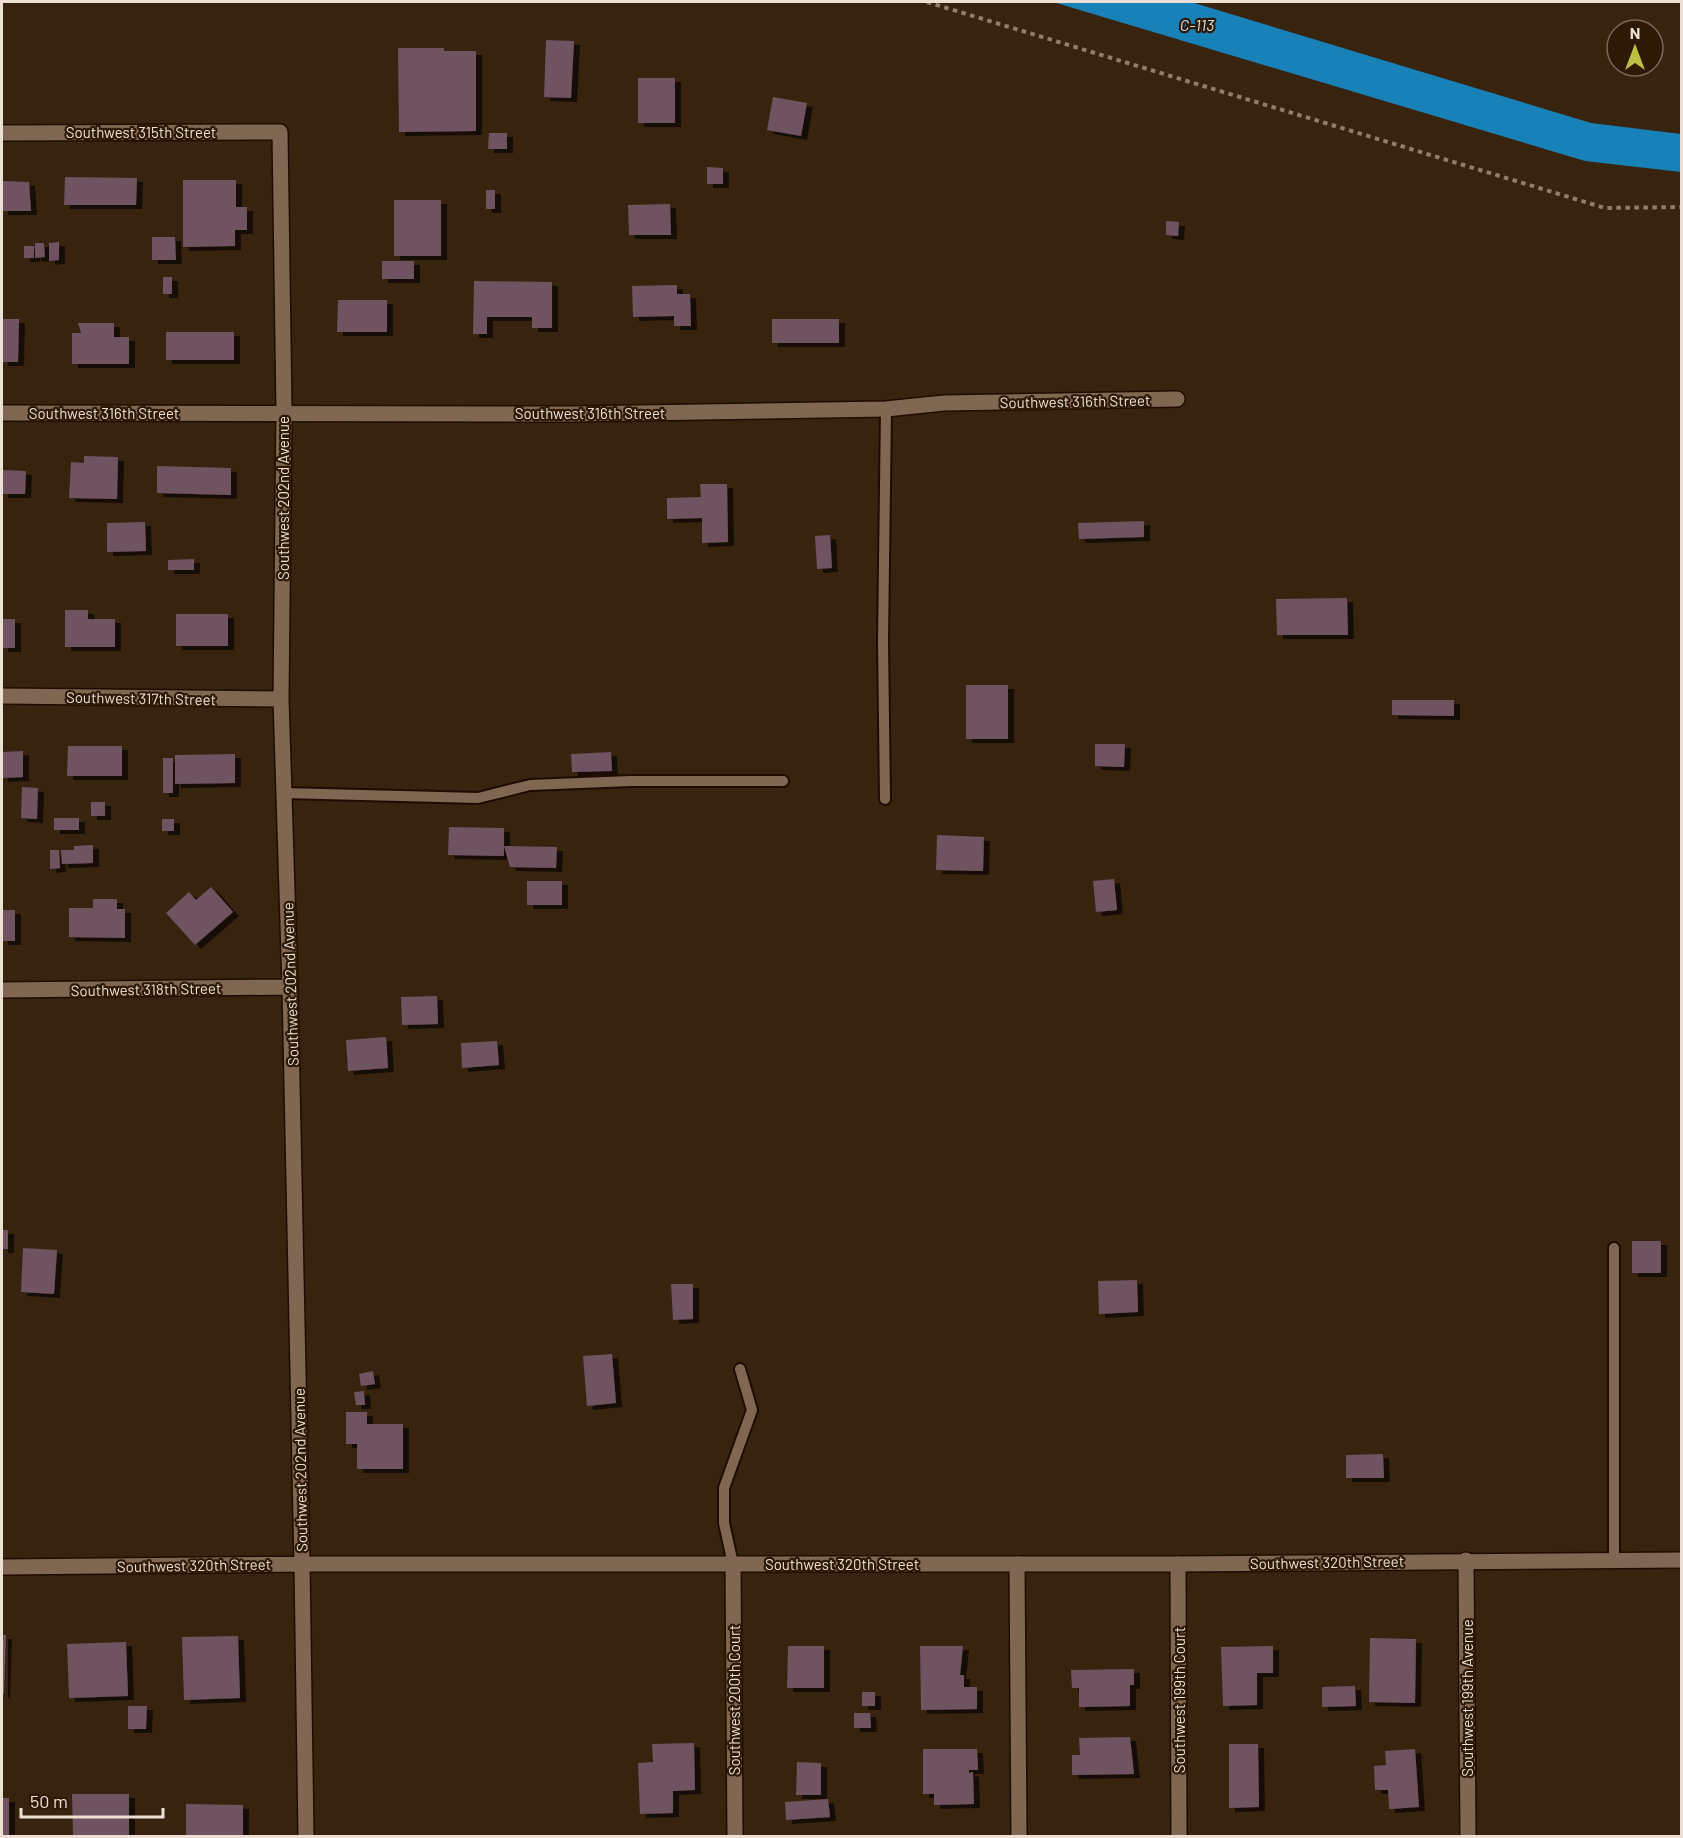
<svg xmlns="http://www.w3.org/2000/svg" width="1683" height="1838" font-family="Barlow,sans-serif">
<defs>
<filter id="shadow"><feDropShadow dx="6" dy="4" stdDeviation="0" flood-color="#0009"/></filter>
</defs>
<rect width="100%" height="100%" fill="#38230f"/>
<path fill="#1882b8" d="M1053,2h138l400,121 90,11v38l-96,-11z"/>
<path fill="#6f5261" filter="url(#shadow)" d="M546,40l28,1 -3,57 -27,-1z
M398,48h46v3h32v80l-77,1z
M638,78h37v45h-37z
M773,97l34,6 -6,33 -34,-6z
M489,133h18v16h-19z
M707,167l16,1v16h-16z
M65,177l72,1 -1,27h-72z
M183,180h53v27h11v23h-12v16l-52,1z
M2,181l27,1 2,29h-29z
M486,190h9v19h-9z
M394,200h47v56h-47z
M670,204l1,31h-42l-1,-30z
M1166,221l13,1 -1,14 -12,-1z
M152,237h23l1,23h-24z
M59,242v18l-10,1v-18z
M35,243h9l1,14 -10,1z
M24,246h10v12h-10z
M382,261h32v18h-32z
M163,277h9v17h-9z
M474,281l78,1v46h-20v-11h-45v17h-14z
M677,285v9h13l1,32h-17v-10l-41,1 -1,-31z
M338,300h49v32h-50z
M2,319h17l-1,43h-16z
M772,319h67v24h-67z
M78,323h36v14h15v27h-57v-31h9z
M166,332h68v28h-68z
M84,456l34,1 -1,42 -48,-1 2,-36 13,1z
M157,466l74,2v27l-74,-2z
M2,470l24,1 -1,23h-23z
M700,484h27l1,58 -26,1v-25l-35,1v-21l34,-1z
M1144,521v16l-65,2 -1,-16z
M145,522l1,29 -39,1v-29z
M830,535l2,33 -15,1 -2,-33z
M194,559v11h-26v-10z
M1347,598l1,37h-71l-1,-36z
M65,610h23v9h27v28h-50z
M176,614h52v32h-52z
M2,619h13v29h-13z
M966,685h42v54h-42z
M1392,700h62v16l-62,-1z
M1095,744h30l-1,23 -29,-1z
M68,746h54v30h-55z
M23,751v26l-21,1v-26z
M611,752l1,19 -40,1 -1,-18z
M235,754v29l-60,1v-29z
M163,758h10v35h-10z
M22,787l16,1 -1,31 -16,-1z
M91,802h14v14h-14z
M54,818h25v12h-25z
M162,819h12v12h-12z
M449,827l55,1v18l53,1 -1,21 -46,-1 -6,-21v10l-56,-1z
M937,835l47,2 -1,34 -47,-1z
M93,845v18l-31,1 -1,-14h13v-4z
M50,850h9l1,18 -10,1z
M1114,879l3,31 -21,2 -3,-31z
M527,881h35v24h-35z
M211,887l22,25 -38,33 -29,-32 23,-21 7,8z
M93,899h24v10h8v29l-56,-1v-29h24z
M2,910h13v31h-13z
M437,996l1,28 -36,1 -1,-28z
M386,1037l2,31 -40,3 -2,-31z
M497,1041l2,24 -37,3 -1,-25z
M2,1230h6v19h-6z
M1632,1241h29v32h-29z
M23,1248l34,2 -3,44 -33,-2z
M1137,1280l1,32 -39,2 -1,-33z
M671,1284h22v35l-20,1z
M612,1354l4,49 -29,3 -4,-50z
M373,1371l2,13 -14,2 -2,-12z
M364,1391l1,14h-9l-2,-13z
M346,1412h21v12h36v45h-46v-25h-11z
M1383,1454l1,24h-38v-23z
M2,1635h4l-2,59h-2z
M238,1636l2,62 -56,2 -2,-63z
M1370,1638l46,1 -1,64 -46,-1z
M126,1642l2,54 -59,2 -2,-54z
M788,1646h36v42h-37z
M920,1646h43l-3,29h4v12h13v22l-56,1z
M1273,1646v27h-16v32l-34,1 -2,-59z
M1134,1669v16h-4v21l-51,1v-19h-7l-1,-18z
M1355,1686l1,20 -34,1v-20z
M862,1692h13v14h-13z
M128,1706h19l-1,23h-18z
M854,1713h16l1,15h-17z
M1130,1737l4,37 -62,1v-20h8l-1,-17z
M694,1743l1,47 -22,1v22l-33,1 -2,-51 15,-1 -1,-18z
M1229,1744h29l1,63 -30,1z
M923,1749h54l1,21h-9v3l4,-1 1,32 -40,1v-11h-11z
M1415,1749l4,58 -30,2 -1,-19h-13l-1,-24 12,-1 -1,-14z
M797,1762l24,1v32h-25z
M72,1794h57v42h-56z
M2,1798h7v38h-7z
M828,1799l2,18 -44,3 -1,-18z
M186,1804l57,1v31h-57z"/>
<g fill="none" stroke-linecap="round" stroke-linejoin="round">
<g stroke="#1e0c00" stroke-width="14">
<path id="lane" d="M284,793l194,5 52,-13 101,-4h152
M885,799l-2,-158 3,-232
M1614,1248v312
M733,1564l-9,-41v-35l28,-78 -12,-41"/>
</g>
<g stroke="#1e0c00" stroke-width="18">
<path id="street" d="M2,133l278,-1 4,280 -3,287 9,288 12,577
M2,413l572,1 312,-5 58,-6 233,-4
M2,696l279,3
M2,990l288,-3
M1466,1560l2,276
M733,1564l2,272
M1017,1564l2,272
M1178,1564l1,272"/>
</g>
<g stroke="#1e0c00" stroke-width="18">
<path id="secondary" d="M302,1564l4,272
M2,1567l300,-3h876l504,-4"/>
</g>
<path stroke="#8f7d6d" stroke-width="4" stroke-dasharray="4.5 4.5" stroke-linecap="butt" d="M927,2l678,206 77,-1"/>
<use href="#lane" stroke="#806752" stroke-width="10"/>
<use href="#street" stroke="#806752" stroke-width="15"/>
<use href="#secondary" stroke="#806752" stroke-width="15"/>
</g>
<g text-anchor="middle" dominant-baseline="central" stroke-width="4.5" stroke-linejoin="round" paint-order="stroke">
<g font-size="15" fill="#eddfd3" stroke="#2d1906">
<text x="141" y="132">Southwest 315th Street</text>
<text transform="translate(1075 401) rotate(-1)">Southwest 316th Street</text>
<text x="104" y="413">Southwest 316th Street</text>
<text x="590" y="413">Southwest 316th Street</text>
<text transform="translate(283 498) rotate(-90)">Southwest 202nd Avenue</text>
<text transform="translate(141 698) rotate(1)">Southwest 317th Street</text>
<text transform="translate(290 984) rotate(-92)">Southwest 202nd Avenue</text>
<text transform="translate(146 989) rotate(-1)">Southwest 318th Street</text>
<text transform="translate(300 1470) rotate(-91)">Southwest 202nd Avenue</text>
<text transform="translate(1327 1562) rotate(-1)">Southwest 320th Street</text>
<text x="842" y="1564">Southwest 320th Street</text>
<text transform="translate(194 1565) rotate(-1)">Southwest 320th Street</text>
<text transform="translate(1467 1698) rotate(-90)">Southwest 199th Avenue</text>
<text transform="translate(734 1700) rotate(-90)">Southwest 200th Court</text>
<text transform="translate(1179 1700) rotate(-90)">Southwest 199th Court</text>
</g>
<g font-size="16" font-style="italic" fill="#cfe4f2" stroke="#2d1906">
<text x="1197" y="24">C-113</text>
</g>
</g>
<rect width="1683" height="1838" fill="none" stroke="#eddfd3" stroke-width="6"/>
<g transform="translate(1635 48)"><circle r="28" fill="#2d1906" stroke="#7a6858" stroke-width="1.5"/>
<path d="M0-4.5L10 22L0 15L-10 22Z" fill="#bdbf43"/>
<text y="-9" font-size="16" font-weight="bold" text-anchor="middle" fill="#eddfd3">N</text>
</g>
<path d="M21 1808v9h142v-9" fill="none" stroke="#eddfd3" stroke-width="3"/>
<text x="30" y="1808" font-size="18" fill="#eddfd3" stroke="#2d1906" stroke-width="4.5" paint-order="stroke">50 m</text>
</svg>
